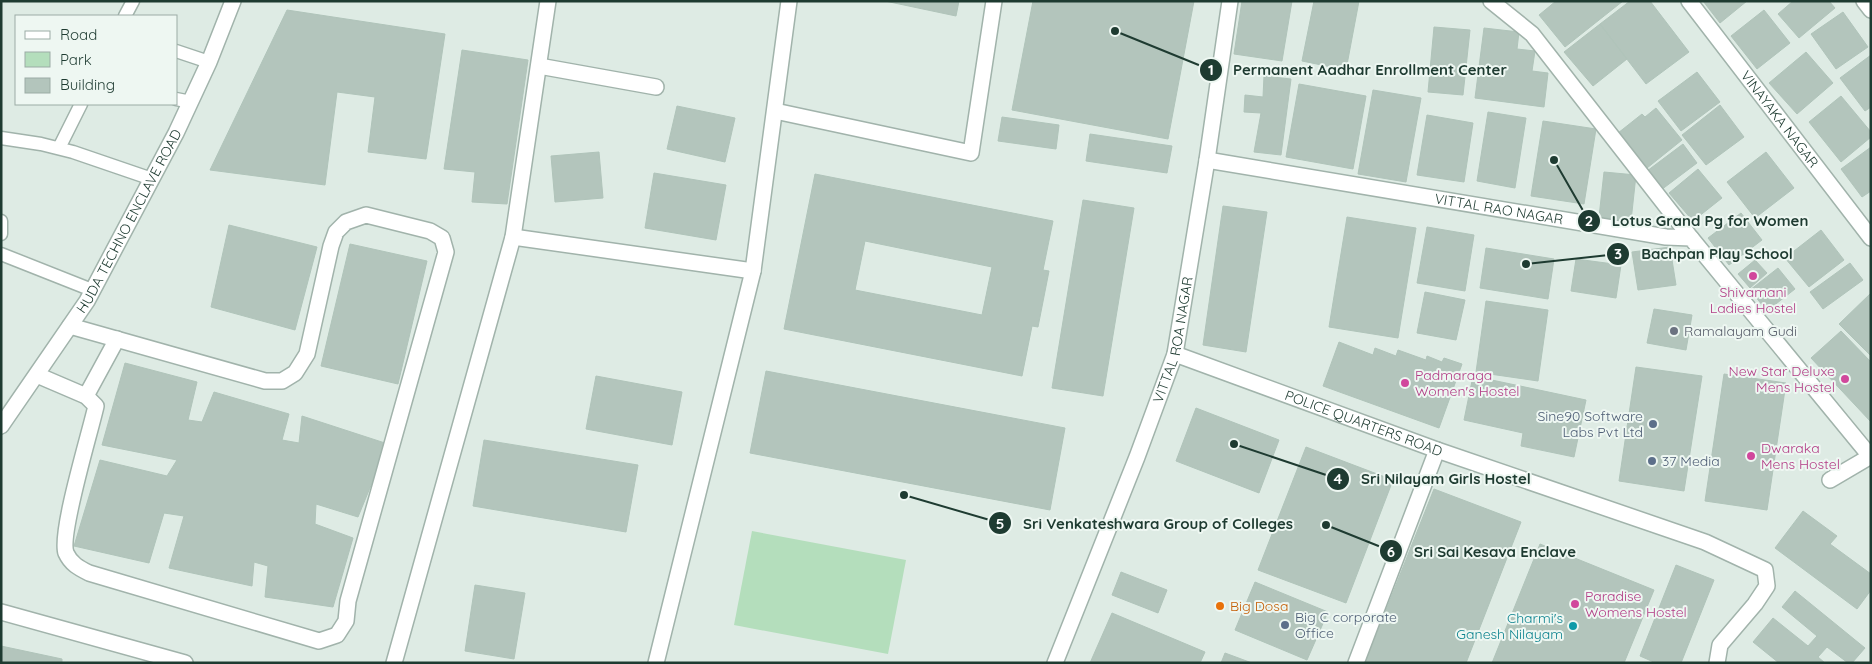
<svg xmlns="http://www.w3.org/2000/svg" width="1872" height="664" font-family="Quicksand,sans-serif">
<rect width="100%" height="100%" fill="#deebe4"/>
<path fill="#b4debc" d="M752,531l154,29 -18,94 -154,-29z"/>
<path fill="#b3c5bc" stroke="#b0c4ba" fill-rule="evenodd" d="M885,1h74l-3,15z
M1033,1h161l-26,138 -156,-29z
M1242,1h50l-10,60 -48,-7z
M1314,1h45l-13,69 -44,-9z
M1556,1h67l-58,46 -26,-32z
M1630,1h20l39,51 -43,32 -46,-60z
M1703,1h44l-27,22z
M1793,1h36l6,7 -36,30 -21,-24z
M287,10l158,24 -19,125 -58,-7 7,-55 -38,-5 -12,93 -115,-15z
M1764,10l26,33 -33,26 -26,-33z
M1843,12l25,35 -32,22 -25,-35z
M1600,24l27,35 -34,27 -29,-34z
M1434,27l36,3 -7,65 -35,-3z
M1484,28l35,4 -2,17 18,2 -3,20 16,2 -4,34 -69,-9z
M462,50l66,10 -21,144 -35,-2 3,-30 -31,-3z
M1806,52l27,31 -36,31 -28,-31z
M1871,55v52l-6,4 -25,-33z
M1697,72l23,30 -39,29 -23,-30z
M1264,76l27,3 -10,76 -27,-3 7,-39 -17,-1 1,-17 18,2z
M1299,84l67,12 -13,73 -67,-12z
M1373,90l48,8 -15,84 -48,-8z
M1841,96l30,36v5l-30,25 -32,-40z
M1720,105l24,32 -38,28 -24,-30z
M677,106l58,12 -10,44 -58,-13z
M1656,108l26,32 -35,28 -29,-35 24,-19 3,3z
M1488,112l38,6 -11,70 -38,-7z
M1427,115l46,8 -9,59 -47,-7z
M1002,117l57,8 -3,24 -58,-8z
M1543,121l53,8 -12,75 -53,-8z
M1090,134l82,12 -5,27 -81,-12z
M1683,144l14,19 -36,27 -14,-19z
M1871,147v44l-9,6 -21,-28z
M599,152l4,46 -48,4 -4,-46z
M1766,152l28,36 -39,30 -28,-36z
M1698,169l24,29 -29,23 -24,-28z
M1604,172l32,3 -5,46 -32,-4z
M654,173l72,12 -10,55 -71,-12z
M815,174l238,47 -10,49 6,1 -11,56 -6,-1 -10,50 -238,-47zM865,241l127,26 -10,48 -127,-25z
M1083,200l51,8 -31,188 -51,-8z
M1223,206l44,6 -21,140 -43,-7z
M1741,213l21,27 -33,25 -21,-27z
M1347,217l69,11 -18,110 -69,-11z
M229,225l88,22 -22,83 -84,-23z
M1427,227l47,8 -9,56 -48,-8z
M1821,230l23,30 -35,27 -24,-29z
M350,244l77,17 -29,123 -77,-18z
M1670,247l6,38 -38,5 -6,-38z
M1486,248l68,11 -6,40 -68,-11z
M1576,259l45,6 -5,33 -45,-7z
M1755,260l12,13 -17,15 -12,-14z
M1850,263l13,17 -40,29 -13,-17z
M1778,268l17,21 -28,22 -17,-21z
M1425,292l40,8 -9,40 -39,-7z
M1871,293v63l-32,-32z
M1486,301l62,9 -10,71 -62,-9z
M1654,309l38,6 -6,35 -39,-7z
M1841,331l30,31v60l-60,-64z
M1339,342l34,13 2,-7 21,8 2,-6 28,10 1,-4 15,6 2,-4 18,6 -23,64 -116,-42z
M125,363l72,19 -9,38 14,2 12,-30 75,22 -7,26 17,3 3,-27 86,28 -30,73 -42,-13 -1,20 38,14 -20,69 -68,-10 3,-31 -14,-4 -2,24 -83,-18 15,-52 -20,-3 -15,50 -75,-17 26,-86 67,16 10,-16 -75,-15z
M1636,367l66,9 -18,115 -65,-10z
M766,371l299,57 -15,82 -300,-57z
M1724,374l62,9 -19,127 -62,-9z
M596,376l86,16 -10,53 -86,-16z
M1473,376l113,24 -12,57 -53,-11 2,-13 -59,-13z
M1196,408l83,32 -20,53 -83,-32z
M484,440l154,25 -12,67 -153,-26z
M1306,447l87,33 -47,123 -88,-33z
M1434,489l87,33 -55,141h-101z
M1803,511l34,25 -7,8 41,30v16l-14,19 -82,-61z
M1540,544l114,46 -30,73h-132z
M1676,565l38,15 -33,83h-25l-16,-7z
M1121,572l46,18 -9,23 -46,-18z
M1255,582l73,30 -21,48 -72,-30z
M475,585l50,8 -11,66 -49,-8z
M1795,591l70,57 -13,15h-4l-21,-16 -9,10 7,6h-46l-26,-21 20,-24 35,28 9,-10 -35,-29z
M1112,613l93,39 -5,11h-110z
M1,646l61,13v4h-61z
M1225,653l27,10h-31z"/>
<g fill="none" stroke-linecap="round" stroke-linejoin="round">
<g stroke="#a1b3ab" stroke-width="15">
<path id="service" d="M125,16l8,-15
M176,51l33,11
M176,99l15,3
M1,138l40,6 32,8 79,27
M59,148l22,-44
M1,221v13
M1,254l91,36"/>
</g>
<g stroke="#a1b3ab" stroke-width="18">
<g id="minor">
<path d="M1491,1l41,33 159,204"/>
<path id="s1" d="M1689,1l182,237"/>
<path d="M1864,1l7,9"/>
<path d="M539,66l117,21"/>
<path d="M775,111l196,42 23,-152"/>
<path id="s2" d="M1207,160l459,77 25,1 179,218"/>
<path d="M513,237l240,34"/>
<path id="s3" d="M1175,354l262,96 268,92 60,28 2,16 -12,18 -35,41 -3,18"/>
<path d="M37,375l49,21 10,10c-6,27 -37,128 -30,147 5,11 13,15 23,20l230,68 18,-6 9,-14 2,-20 98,-349 -4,-14 -12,-7 -64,-16 -20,7 -10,10 -5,14 -24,108 -12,19 -13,8h-17l-195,-55"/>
<path d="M86,396l31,-57"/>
<path d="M1830,480l41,-24"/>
<path d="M1,612l184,51"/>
<path d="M394,663l119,-426 35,-236"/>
<path d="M656,663l97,-392 36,-270"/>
<path d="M1356,663l81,-213"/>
</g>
</g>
<g stroke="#a1b3ab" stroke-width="18">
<g id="tertiary">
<path id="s4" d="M1,426l86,-125 89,-168 33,-71 24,-61"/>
<path id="s5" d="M1055,663l82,-206 38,-103 32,-194 23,-159"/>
</g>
</g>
<use href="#service" stroke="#fff" stroke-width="12"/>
<use href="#minor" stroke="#fff" stroke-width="15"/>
<use href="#tertiary" stroke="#fff" stroke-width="15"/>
</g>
<g fill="#d1479c" stroke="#eef7f2" stroke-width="2">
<circle cx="1753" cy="276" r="5"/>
<circle cx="1845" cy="379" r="5"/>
<circle cx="1405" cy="383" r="5"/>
<circle cx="1751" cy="456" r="5"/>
<circle cx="1575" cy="604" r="5"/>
</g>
<circle fill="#6b7280" stroke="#eef7f2" stroke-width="2" cx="1674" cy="331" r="5"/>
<g fill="#5c6f8a" stroke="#eef7f2" stroke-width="2">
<circle cx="1653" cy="424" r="5"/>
<circle cx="1652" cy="461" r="5"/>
<circle cx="1285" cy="625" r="5"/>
</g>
<circle fill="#e8710a" stroke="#eef7f2" stroke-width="2" cx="1220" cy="606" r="5"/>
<circle fill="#0f9aa8" stroke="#eef7f2" stroke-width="2" cx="1573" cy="626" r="5"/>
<g text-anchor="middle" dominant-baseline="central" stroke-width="4" stroke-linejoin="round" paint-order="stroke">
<g font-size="14" fill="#1e3b31" stroke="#eef7f2">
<text stroke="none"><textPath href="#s1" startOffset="149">VINAYAKA NAGAR</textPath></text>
<text stroke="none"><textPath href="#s2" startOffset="296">VITTAL RAO NAGAR</textPath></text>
<text stroke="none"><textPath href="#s4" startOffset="242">HUDA TECHNO ENCLAVE ROAD</textPath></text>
<text stroke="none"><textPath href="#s5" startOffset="345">VITTAL ROA NAGAR</textPath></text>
<text stroke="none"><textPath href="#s3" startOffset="201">POLICE QUARTERS ROAD</textPath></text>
</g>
<g font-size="14" fill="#b23c85" stroke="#eef7f2" text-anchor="start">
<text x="1753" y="292" text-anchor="middle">Shivamani<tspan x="1753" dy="16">Ladies Hostel</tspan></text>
<text x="1835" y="371" text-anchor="end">New Star Deluxe<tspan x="1835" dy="16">Mens Hostel</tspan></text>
<text x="1415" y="375">Padmaraga<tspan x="1415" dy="16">Women's Hostel</tspan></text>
<text x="1761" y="448">Dwaraka<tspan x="1761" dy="16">Mens Hostel</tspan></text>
<text x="1585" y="596">Paradise<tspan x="1585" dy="16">Womens Hostel</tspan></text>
</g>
<g font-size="14" fill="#5b616d" stroke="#eef7f2" text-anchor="start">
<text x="1684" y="331">Ramalayam Gudi</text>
</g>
<g font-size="14" fill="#4e5e75" stroke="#eef7f2" text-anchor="start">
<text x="1643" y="416" text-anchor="end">Sine90 Software<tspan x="1643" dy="16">Labs Pvt Ltd</tspan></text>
<text x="1662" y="461">37 Media</text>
<text x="1295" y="617">Big C corporate<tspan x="1295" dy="16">Office</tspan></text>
</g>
<g font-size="14" fill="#c56008" stroke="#eef7f2" text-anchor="start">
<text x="1230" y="606">Big Dosa</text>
</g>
<g font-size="14" fill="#0d838f" stroke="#eef7f2" text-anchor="end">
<text x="1563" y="618">Charmi's<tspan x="1563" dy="16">Ganesh Nilayam</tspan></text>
</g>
</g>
<path fill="none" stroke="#1e3b31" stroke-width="2" d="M1115 31L1211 70M1554 160L1589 221M1526 264L1618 254M1234 444L1338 479M904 495L1000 523M1326 525L1391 551"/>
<g fill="#1e3b31" stroke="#eef7f2" stroke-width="2">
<circle cx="1115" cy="31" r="5"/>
<circle cx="1554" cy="160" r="5"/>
<circle cx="1526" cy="264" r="5"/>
<circle cx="1234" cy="444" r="5"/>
<circle cx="904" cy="495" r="5"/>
<circle cx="1326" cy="525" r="5"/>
<circle cx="1211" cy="70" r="12"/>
<circle cx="1589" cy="221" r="12"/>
<circle cx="1618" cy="254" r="12"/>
<circle cx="1338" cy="479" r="12"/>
<circle cx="1000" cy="523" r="12"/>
<circle cx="1391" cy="551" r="12"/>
</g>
<g font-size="15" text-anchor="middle" font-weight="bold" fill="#fff">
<text x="1211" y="75">1</text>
<text x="1589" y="226">2</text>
<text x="1618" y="259">3</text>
<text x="1338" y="484">4</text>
<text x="1000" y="529">5</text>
<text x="1391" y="557">6</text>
</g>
<g font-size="15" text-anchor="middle" font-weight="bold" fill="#1e3b31" stroke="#eef7f2" stroke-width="4" stroke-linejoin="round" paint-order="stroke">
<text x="1370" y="75">Permanent Aadhar Enrollment Center</text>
<text x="1710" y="226">Lotus Grand Pg for Women</text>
<text x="1717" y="259">Bachpan Play School</text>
<text x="1446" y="484">Sri Nilayam Girls Hostel</text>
<text x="1158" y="529">Sri Venkateshwara Group of Colleges</text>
<text x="1495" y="557">Sri Sai Kesava Enclave</text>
</g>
<rect width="1872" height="664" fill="none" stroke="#1e3b31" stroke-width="5"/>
<rect x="15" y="15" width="162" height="90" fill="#eef7f2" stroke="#9baca5"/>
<rect x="25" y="31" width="25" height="8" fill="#ffffff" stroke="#9baca5"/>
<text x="60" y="40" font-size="15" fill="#1e3b31">Road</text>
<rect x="25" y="52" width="25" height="15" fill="#b4debc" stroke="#9baca5"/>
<text x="60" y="65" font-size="15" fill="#1e3b31">Park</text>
<rect x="25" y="78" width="25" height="15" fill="#b3c5bc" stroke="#9baca5"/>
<text x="60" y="90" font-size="15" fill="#1e3b31">Building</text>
</svg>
